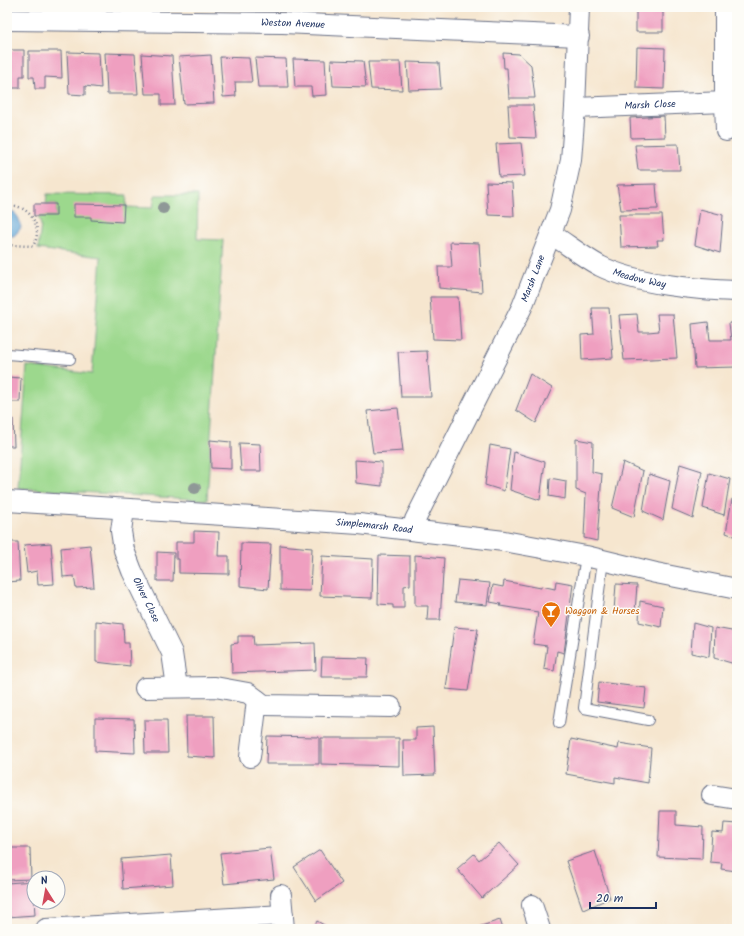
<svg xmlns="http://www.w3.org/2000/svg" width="744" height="936" font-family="Kalam,sans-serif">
<rect width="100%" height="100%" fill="#fdfcf7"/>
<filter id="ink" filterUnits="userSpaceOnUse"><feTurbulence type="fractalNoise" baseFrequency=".025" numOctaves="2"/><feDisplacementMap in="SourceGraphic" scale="8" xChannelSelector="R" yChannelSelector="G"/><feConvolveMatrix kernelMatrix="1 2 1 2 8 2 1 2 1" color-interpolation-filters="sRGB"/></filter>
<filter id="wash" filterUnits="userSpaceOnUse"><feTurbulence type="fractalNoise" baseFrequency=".012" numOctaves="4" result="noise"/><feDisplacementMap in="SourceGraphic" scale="16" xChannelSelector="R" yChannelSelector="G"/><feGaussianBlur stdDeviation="0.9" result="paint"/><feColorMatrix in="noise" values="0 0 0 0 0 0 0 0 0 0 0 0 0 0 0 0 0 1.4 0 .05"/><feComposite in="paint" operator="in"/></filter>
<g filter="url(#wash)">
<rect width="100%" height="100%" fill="#f6e6cf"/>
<path fill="#9cd88d" stroke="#5c8476" d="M47,194l80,1 -1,12 27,1 2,-13h43l-1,44 26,1 -16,260 -189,-12 9,-122 65,8 9,-117 -63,-8 3,-24 -3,-9h18v-12h-10z"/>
<path fill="#61a5d6" stroke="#3e6a9a" d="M7,211c10,0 13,8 14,17l-7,8h-7z"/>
<g id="blocks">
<path fill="#ef9fc0" d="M509,7h28l1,3h-29z
M636,7l27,2v23h-27z
M637,47l28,1 -1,41 -28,-1z
M7,50h17v26h-4v12h-13z
M29,51h32l1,27 -17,-1v12h-10l-1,-12h-5z
M67,52l32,1 2,35 -16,-2v9l-16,-1z
M105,53l30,1 3,40h-31z
M503,53l16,1 12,11 4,33h-26l-2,-30h-3z
M142,54l30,2 3,49h-14v-11h-16z
M211,55l3,48 -30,1 -5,-47z
M220,57l29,1 3,24h-17l1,14 -13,1z
M255,58l31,1 2,28h-30z
M293,59l32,1 2,35 -15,1 -1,-9h-16z
M331,60l32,1 3,26 -33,-1z
M368,62h32l2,28 -31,-1z
M407,62l32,1 2,26 -32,1z
M508,105h25l3,33 -26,-1z
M664,116l1,21 -34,1 -1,-20z
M521,143l4,33 -26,1 -3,-33z
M678,144l2,26h-42l-3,-25z
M486,182l26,1 2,33 -26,-1z
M656,184l2,25 -37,1 -4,-25z
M34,204h22v12h-22z
M74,204l50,1 -1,17 -32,-2v-3h-17z
M700,209l23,6 -3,38 -25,-8z
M619,215h43l2,25h-7l1,6 -37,1z
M450,242l29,1 3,49 -43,-4 -1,-21h14z
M430,297h28l3,43 -28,-1z
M592,308h17l4,50 -31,2 -1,-25 13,-1z
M637,314l2,18h9l11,-1 -2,-17h16l4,44 -53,2 -5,-45z
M708,322l2,18h21l-2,-17 8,-1v45l-42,1 -3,-44z
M427,351l4,46h-30l-3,-45z
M530,374l22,14 -16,35 -20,-13z
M7,377l14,1 -1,24h-13z
M398,408l5,43 -30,2 -6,-42z
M7,419h6l1,27h-7z
M576,439l17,3 -1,30 10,2 -5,67 -13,-3 2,-44 -10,-4z
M210,440l21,2v27l-20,-1z
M239,443l21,1 1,27h-20z
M490,445l20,4 -6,42 -19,-6z
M514,452l31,10 -5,38 -30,-10z
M355,460l27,2v24l-26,-3z
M623,462l20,9 -9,46 -22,-9z
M680,464l22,7 -9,47 -21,-9z
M709,473l21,6 -6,36 -21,-7z
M649,474l21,7 -7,39 -20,-9z
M550,478l16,3 -1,18 -16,-3z
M732,499l5,1v37l-11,-4z
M194,531l25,1 -1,24h11v18l-50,-1v-14h-3v-17h18z
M7,542h11l2,39 -13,1z
M51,543l3,41 -16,1 -1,-14 -10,2 -3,-28z
M241,543l30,1 -3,45 -28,-3z
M90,545l4,42 -18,1 -2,-12 -11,1 -2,-29z
M280,545l32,3 -2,43 -30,-1z
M157,552l17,1 -1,28h-16z
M379,555l31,1v29l-6,1v22h-11v-3l-15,-1z
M415,555l29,3 -4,62h-13l1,-14h-13z
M322,556l51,3 -1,39 -52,-2z
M458,580l32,3 -3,22 -32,-3z
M504,581l37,7v-2l14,3 1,-8 17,3 -9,69 -7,-2 -3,20 -10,-2 3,-23 -14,-2 5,-32 -38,-6 1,-2 -11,-2 3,-17 10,2z
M616,584l21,1 -2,27 -21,-1z
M640,601l23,5 -2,21 -22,-5z
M96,621l27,3 1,19h5l1,23 -34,-4z
M693,623l18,5 -2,29 -18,-4z
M454,627l24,2 -10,62 -22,-2z
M715,628l22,4 -2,32 -21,-6z
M238,636h15l1,9 61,-2 1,27 -84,3 -1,-29 7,-1z
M322,657l46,1 -1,19h-46z
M599,682l47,6 -2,20 -47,-6z
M186,716h28l1,42 -28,-2z
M95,718l39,1 1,34 -40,-2z
M144,720h23l1,33h-23z
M433,727l2,48 -31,1 -1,-36h13v-12z
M267,736l52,1v27h-53z
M321,738h78v28l-78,-2z
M571,739l47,10 1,-6 32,5 -3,35 -33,-6v6l-49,-9z
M660,811h16v14l27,2 -1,32 -44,-2z
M724,823l13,1v47l-16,-2 1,-6 -12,-1 2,-30 11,1z
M499,843l20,22 -37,33 -25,-29 17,-15 5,6z
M7,848h23l1,31 -24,1z
M270,848l4,31 -50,5 -4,-31z
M320,850l22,33 -26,18 -22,-34z
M595,851l15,47 -27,12 -17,-49z
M171,855l2,30 -50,4 -2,-30z
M33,881l2,34 -28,2v-34z
M500,920l3,9h-31z
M317,921l14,8h-18z"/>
</g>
</g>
<g filter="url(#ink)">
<use href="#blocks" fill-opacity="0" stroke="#686f86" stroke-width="1"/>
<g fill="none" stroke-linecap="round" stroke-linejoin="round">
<g stroke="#686f86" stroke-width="12">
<path id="service" d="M7,354l63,5
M603,560l-19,148 64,12
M559,723l27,-167"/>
</g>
<g stroke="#686f86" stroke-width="22">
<g id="minor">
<path id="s1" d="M7,20l276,3 296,13"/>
<path d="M725,102l1,29"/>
<path id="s2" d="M575,108l150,-6v-95"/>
<path id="s3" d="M551,234c16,10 32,23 49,32 36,18 97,24 137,25"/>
<path id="s4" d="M7,501l352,23 145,17 82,15 70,17 81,16"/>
<path id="s5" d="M124,510l-3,21 3,19 8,21 40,82 5,34"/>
<path id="s6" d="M414,530l1,-10 107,-213 38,-97 11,-50 4,-52 4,-101"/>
<path d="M145,688l70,-1 33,6 16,12 127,2"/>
<path d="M250,757l7,-57"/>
<path d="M712,795l25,4"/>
<path d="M281,895l3,34"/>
<path d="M532,905l8,24"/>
<path d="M46,929l237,-14"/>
</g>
</g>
<path stroke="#686f86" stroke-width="2.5" stroke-dasharray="1 3" stroke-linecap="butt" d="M7,205c21,-1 38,21 26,41l-26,-1"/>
<use href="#service" stroke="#fff" stroke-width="10"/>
<use href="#minor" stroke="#fff" stroke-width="20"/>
</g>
<g fill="#8f9897">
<circle cx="163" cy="208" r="6"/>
<circle cx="195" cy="488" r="6"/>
</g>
</g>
<defs>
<g id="bar-pin" transform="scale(1)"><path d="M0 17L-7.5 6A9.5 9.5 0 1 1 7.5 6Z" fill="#e8710a" stroke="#fdfcf7"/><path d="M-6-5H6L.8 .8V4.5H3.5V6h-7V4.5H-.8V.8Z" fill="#fff"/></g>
</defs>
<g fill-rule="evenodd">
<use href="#bar-pin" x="551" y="611"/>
</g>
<g text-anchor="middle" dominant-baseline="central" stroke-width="3" stroke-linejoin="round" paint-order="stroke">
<g font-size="10" fill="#1b2f5e" stroke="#fdfcf7">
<text stroke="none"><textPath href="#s1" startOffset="286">Weston Avenue</textPath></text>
<text stroke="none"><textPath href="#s2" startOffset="75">Marsh Close</textPath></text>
<text stroke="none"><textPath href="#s3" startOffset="100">Meadow Way</textPath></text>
<text stroke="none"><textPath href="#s6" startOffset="279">Marsh Lane</textPath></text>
<text stroke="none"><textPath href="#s4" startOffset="368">Simplemarsh Road</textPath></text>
<text stroke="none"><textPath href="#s5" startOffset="95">Oliver Close</textPath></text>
</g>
<g font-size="10" fill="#c56008" stroke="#fdfcf7" text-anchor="start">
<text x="565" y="611">Waggon &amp; Horses</text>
</g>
</g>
<rect width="744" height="936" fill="none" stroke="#fdfcf7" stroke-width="24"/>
<g transform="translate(46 890) rotate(349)"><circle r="19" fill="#fdfcf7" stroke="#a3aaba"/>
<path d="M0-3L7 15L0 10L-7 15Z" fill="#d1495b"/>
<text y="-6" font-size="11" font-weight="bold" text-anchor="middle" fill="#1b2f5e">N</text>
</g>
<path d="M590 902v6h66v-6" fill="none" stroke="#1b2f5e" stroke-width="2"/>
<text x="596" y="902" font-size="12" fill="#1b2f5e" stroke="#fdfcf7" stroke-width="3" paint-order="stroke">20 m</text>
</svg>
